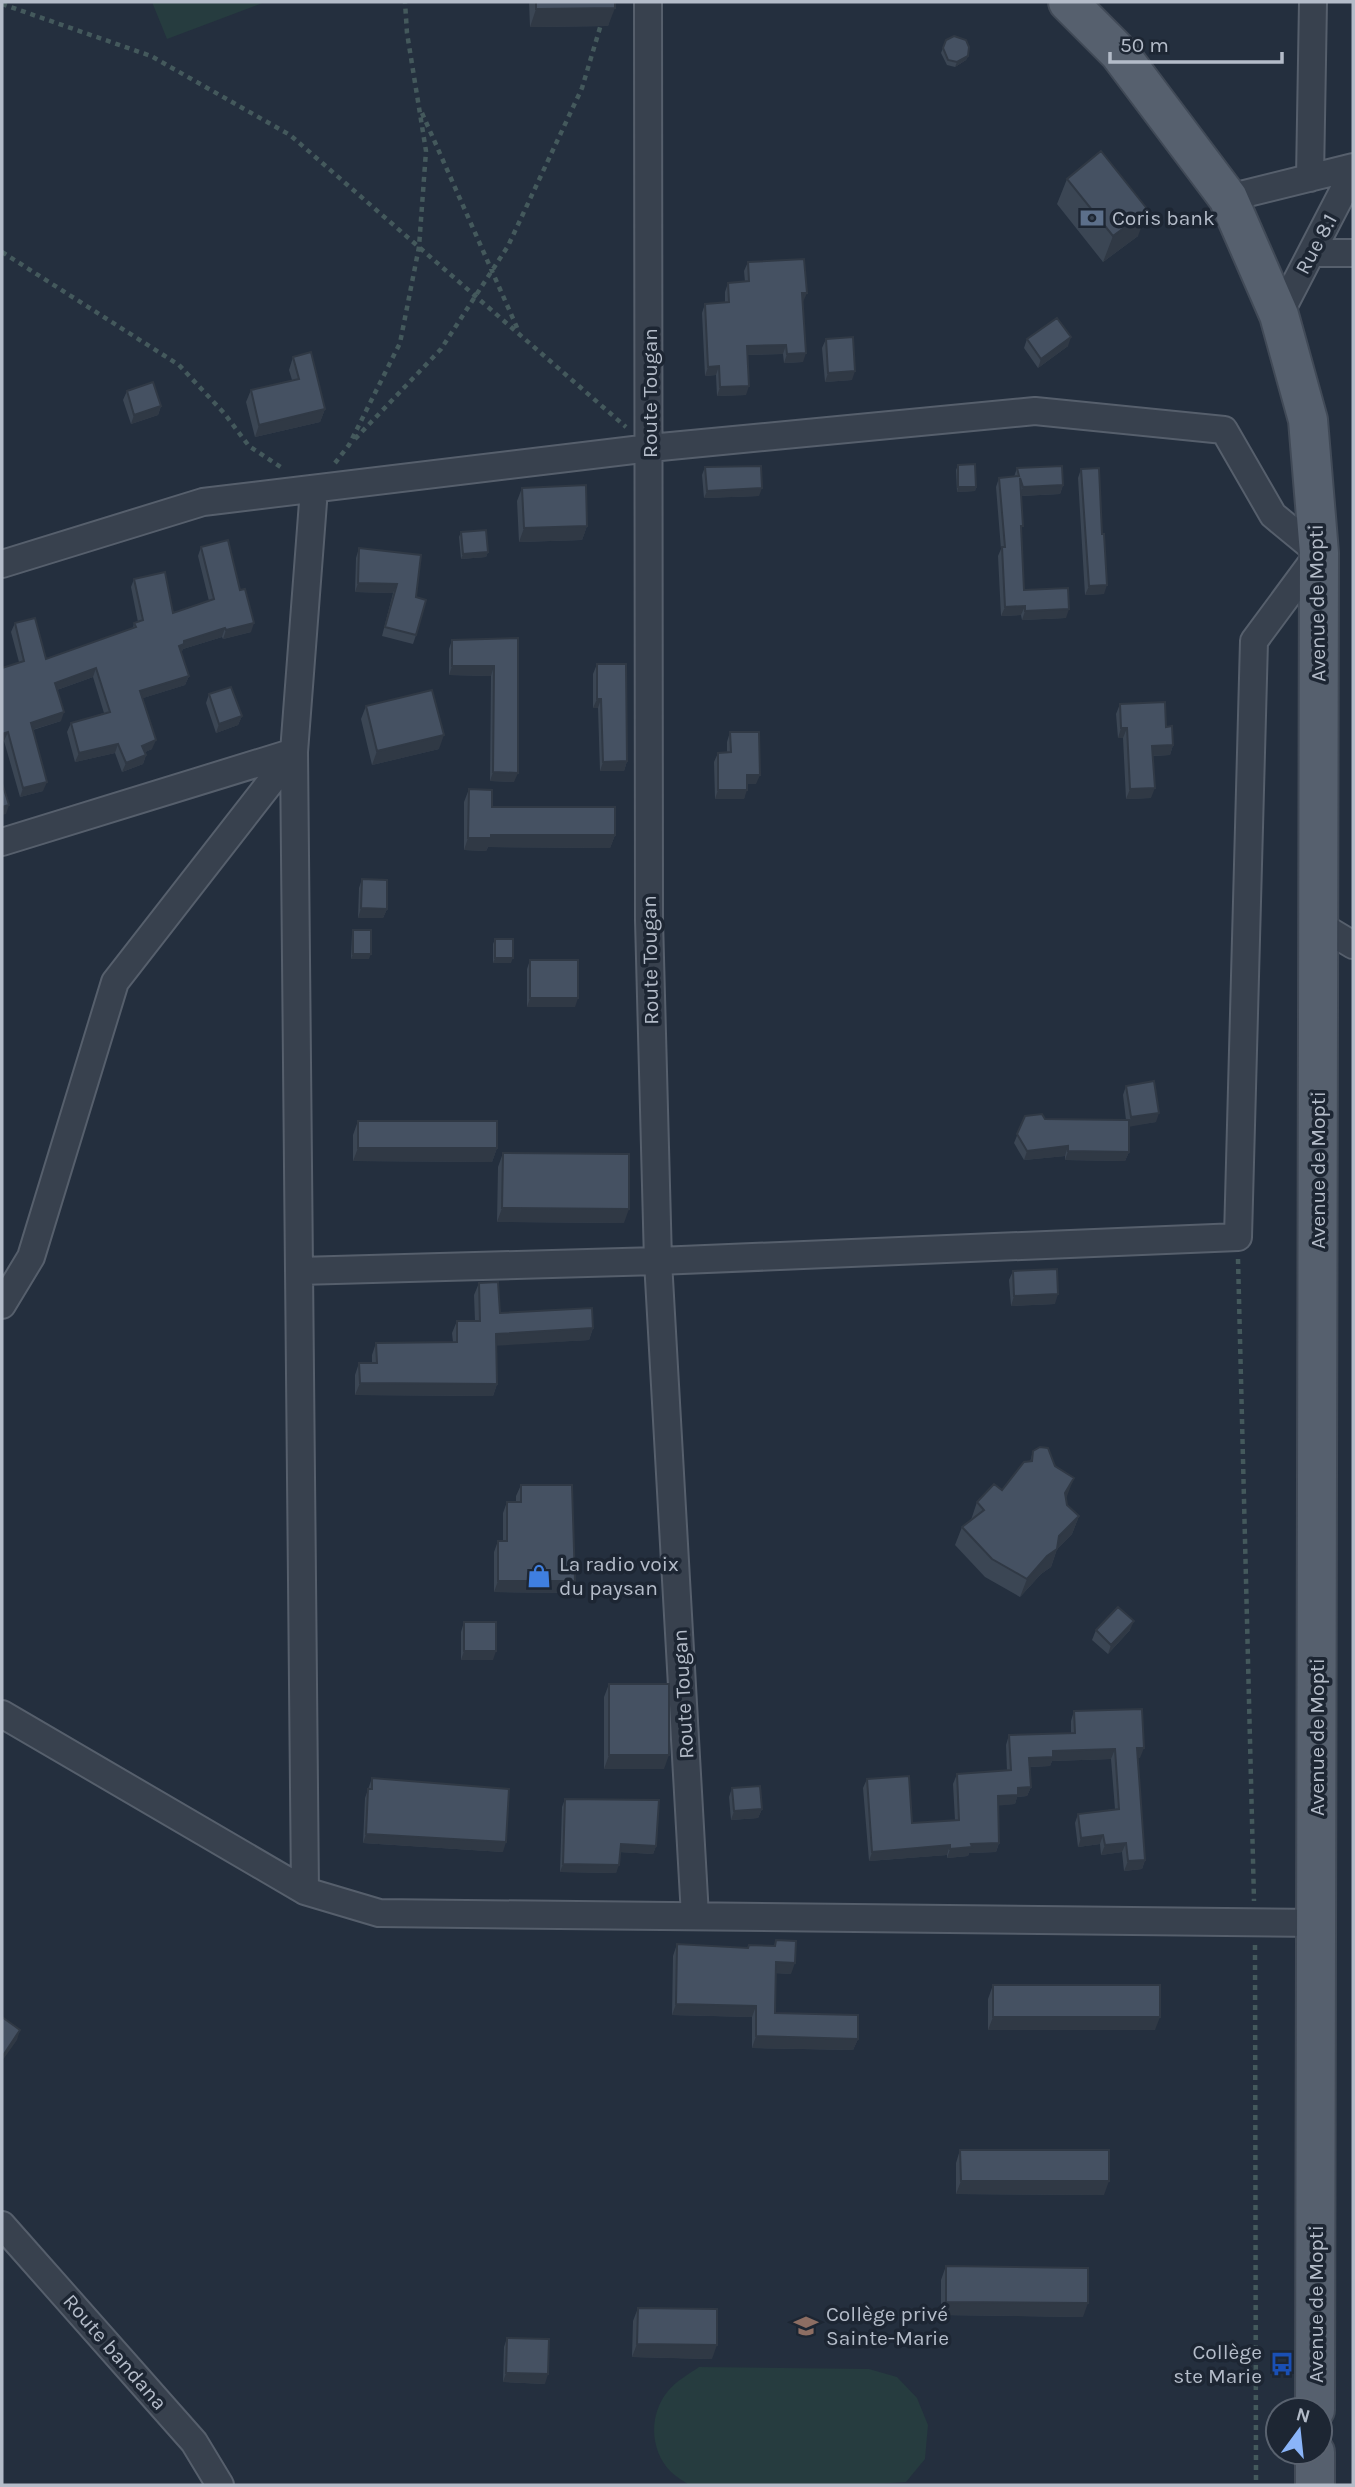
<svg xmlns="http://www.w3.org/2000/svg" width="1355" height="2487" font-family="Karla,sans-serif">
<rect width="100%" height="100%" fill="#242f3e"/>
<path fill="#263c3f" d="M152,2h113l-98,37z
M699,2367l170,2 28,8 20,21 11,27 -3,34 -19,23 -44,3h-173c-5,-4 -13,-8 -18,-13 -22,-22 -22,-58 -3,-81 8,-10 21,-17 31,-24z"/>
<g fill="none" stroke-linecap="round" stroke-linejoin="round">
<g stroke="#565f6c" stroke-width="30">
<path id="minor" d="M648,2l1,918 9,341 37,655
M1310,178l3,-176
M1228,198l125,-31
M1312,253h41
M1279,315l74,-143
M2,564l201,-62 447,-54 385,-37 189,19 49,85 46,38 -65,88 -16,596 -580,24 -359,10
M2,842l292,-90 -179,230 -84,275 -29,48
M1318,924l35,21
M2,1714l303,177 74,22 938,10
M305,1891l-11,-1139 20,-263
M2,2225l192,217 26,43"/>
</g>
<g stroke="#414a57" stroke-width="42">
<path id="primary" d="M1068,2l51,51 109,145 51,117 29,105 11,133 -4,1857
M1315,2485v-33"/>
</g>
<path stroke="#44595c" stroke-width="4.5" stroke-dasharray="5 5" stroke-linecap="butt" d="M2,4l149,52 139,79 336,292
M422,113l97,219
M2,252l177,113 45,48 25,33 33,22
M355,439l86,-90 67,-103 74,-158 20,-67
M335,463l14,-18 51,-102 19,-96 7,-96 -19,-118 -2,-31
M1238,1259l16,642
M1255,1945l1,540"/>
<use href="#minor" stroke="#38414e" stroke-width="26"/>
<use href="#primary" stroke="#56606e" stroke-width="38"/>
</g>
<path fill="#3b4654" d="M529,2h86l-7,24 -78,1z
M946,40l22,16 -2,4 -11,7 -8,-2 -6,-12z
M1067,179l71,57 -35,26 -46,-58z
M748,262l55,40v60l-19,1 -1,-9 -36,1 -1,40 -29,1 -1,-21 -11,1 -3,-63 3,-9 20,-1v-11l3,-9 17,-1 -1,-11z
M1353,323v39h-1v-36z
M826,339l26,41 -27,2 -3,-34z
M1027,339l41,7 -30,22 -14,-20z
M293,357l32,52 -5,13 -65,15 -9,-35 5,-12 41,-10 -3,-10z
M127,391l34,15 -3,9 -27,9 -8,-24z
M958,465l18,22 -1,4 -18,1 -1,-22z
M705,467l54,29 -55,2 -2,-23z
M1017,468l46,17 -3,9 -39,2v36l3,58 42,28 -44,2 -1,-5 -20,1 -3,-60 3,-7 -5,-62 3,-9 15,-1z
M1081,469l23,125 -19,1 -7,-117z
M522,488l65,38 -5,14 -63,2 -2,-41z
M461,532l27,20 -2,5 -25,2 -2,-22z
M201,547l50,85 -28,7 -1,-2 -39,12 -2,4 8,23 -4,9 -42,13 9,51 -7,3 1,3 -3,9 -21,8 -7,-19 -40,9 -8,-30 4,-9 33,-10 -11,-36 -36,13 4,31 -28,9 10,61 -23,6 -16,-56 15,-79 -8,-30 4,-9 31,36 87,-31 1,-5 4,-1 -7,-35 3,-8 39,34 36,-12 -11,-45z
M359,548l57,49v38l-3,9 -31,-8 11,-43 -38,-1 1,-34z
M518,638l-4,144 -24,-1 1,-105 -42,-1v-26l3,-9z
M597,664l30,97 -3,10h-24l-2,-63h-5v-34z
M209,694l33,22 -4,9 -22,8 -10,-30z
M1120,704l46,23 7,18 -3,10 -17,1 -2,42 -25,1 -3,-61h-5l-2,-24z
M366,706l73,43 -67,16 -11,-46z
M730,732l26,52h-9l-3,15h-29l-1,-37 4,-9 9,-1v-10z
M469,789l23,18 123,28 -5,13 -122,-1 -2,4 -22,-1v-48z
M362,879l25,30 -4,9h-25l1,-30z
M353,930l16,29h-18l1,-25z
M495,939l16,24h-18v-19z
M530,960l45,47h-48v-38z
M1126,1086l30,36 -27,4v26l-4,9 -60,-1v-4l-41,4 -10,-17 11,-27 20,3 81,1 -3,-25z
M358,1121l139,27 -5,14 -139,-1v-26z
M503,1153l121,70 -127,-1 1,-55z
M1013,1271l42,33 -44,2 -2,-26z
M479,1283l21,30 93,15 -4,12 -93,5 1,39 -4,12 -138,-1v-20l4,-12h13v-8l4,-12 77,-1 -1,-9 5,-12h18l-1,-26z
M1033,1451l34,45 -1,2 1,7 12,11 -7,18 -15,15 -6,18 -10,7 -21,23 -35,-20 -30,-32 7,-18 9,-7 6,-18 25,-12 28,-28z
M521,1485l54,96 -5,12 -76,-1v-40l4,-11h5v-28l4,-11h9v-6z
M464,1622l29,38h-32v-28z
M1096,1630h34l-22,24 -16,-14z
M609,1684l55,85h-60v-72z
M1074,1711l66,47h-2l7,102 -3,9 -18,2 -2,-19 -21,3 -1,-11 -22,3 -3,-24 3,-9 37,-5 -4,-50 -59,2 -2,5 -20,1 1,20 -4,9 -10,1 -2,7 -17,1 1,38 -3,9 -27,1 -1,3 -21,2v-3l-78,6 -6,-73 4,-9 45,44 43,-3 -2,-36 4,-10 50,-3 -1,-26 3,-10 62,-2v-12z
M372,1778l131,74 -140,-9 2,-45z
M732,1788l30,21 -4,9 -27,2 -2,-23z
M565,1799l91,47 -3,8 -33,-2 -4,21 -56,-1 2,-65z
M776,1940l15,34 -16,-1v40l83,26 -5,11 -101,-2v-31l-80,-2 1,-59 4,-12 70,4 2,-3 25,1z
M993,1985l162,45h-167v-31z
M960,2150l144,45 -148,-1v-31z
M946,2266l137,51 -142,-2v-35z
M638,2308l74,51 -80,-2 1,-36z
M507,2338l38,46 -42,-2 1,-35z"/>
<path fill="#303945" d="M615,8l-7,18 -78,1 6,-18z
M968,56l-2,4 -11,7 2,-5z
M1148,210l-10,26 -35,26 10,-26z
M802,293h5l-4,9h-4z
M1071,337l-3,9 -30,22 3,-9z
M786,345l-3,9 -39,1 3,-9z
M806,353l-3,9 -19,1 3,-9z
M719,366l-3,9 -11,1 3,-9z
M855,371l-3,9 -27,2 3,-9z
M749,386l-3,9 -29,1 3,-9z
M161,406l-3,9 -27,9 3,-9z
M325,409l-5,13 -65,15 4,-12z
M1063,485l-3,9 -41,2 4,-9z
M958,487h18l-1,4 -18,1z
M762,488l-3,8 -55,2 3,-7z
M587,526l-5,14 -63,2 5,-14z
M488,552l-2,5 -25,2 2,-5z
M358,583l39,1 -4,9 -38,-1z
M1107,585l-3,9 -19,1 4,-9z
M1025,606l-4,9 -20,1 4,-9z
M1069,609l-3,9 -44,2 3,-9z
M254,623l-3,9 -28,7 3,-9z
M225,628l-3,9 -39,12 -2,4 -2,-7 5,-5z
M452,666h42l-3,10 -42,-1z
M96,668l-3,9 -42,15 4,-9z
M189,676l-4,9 -48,15 3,-9z
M597,699h4l-3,9h-5z
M64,712l-3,9 -33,10 3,-8z
M242,716l-4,9 -22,8 3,-9z
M1121,728h6l-4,10h-5z
M8,732l-4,9 -2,1v-8z
M444,735l-5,14 -67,16 5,-14z
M156,740l-4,9 -13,6 3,-9z
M118,744l-3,9 -40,9 4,-9z
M1173,745l-3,10 -22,1 4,-10z
M146,755l-3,9 -21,8 4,-9z
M627,761l-3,10h-24l3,-9z
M493,772l25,1 -4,9 -24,-1z
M747,775h13l-4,9h-13z
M47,782l-4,9 -23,6 3,-9z
M1155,788l-4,10 -25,1 4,-10z
M718,790h29l-3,9h-29z
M9,805l-3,9 -4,1v-8z
M491,835h124l-5,13 -122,-1 -2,4 -22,-1 4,-12z
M361,908l26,1 -4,9h-25z
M353,954h18l-2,5h-18z
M495,958h18l-2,5h-18z
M530,998h48l-3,9h-48z
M1159,1113l-3,9 -28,5 3,-10z
M1068,1146l-3,10 -41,4 3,-9z
M358,1148h139l-5,14 -139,-1z
M1068,1151l61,1 -4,9 -60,-1z
M502,1208l127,1 -5,14 -127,-1z
M1058,1294l-3,10 -44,2 3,-10z
M593,1328l-4,12 -97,6 4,-12z
M360,1383l137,1 -4,12 -138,-1z
M1074,1478l-7,18 -8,15 6,-18z
M1079,1516l-7,18 -16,16 1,-1 -6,18 -10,7 -21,23 7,-18 32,-43z
M498,1581h77l-5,12 -76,-1z
M1134,1621l-4,9 -22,24 3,-9z
M464,1651h32l-3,9h-32z
M1137,1748h7l-4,10h-6z
M1115,1749l-4,10 -59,2 -2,5 -24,1 3,-9 24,-7z
M609,1755h60l-5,14h-60z
M1031,1787l-4,9 -10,1 -2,7 -20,2 3,-10 20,-8z
M762,1809l-4,9 -27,2 3,-9z
M366,1834l140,8 -3,10 -140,-9z
M1103,1835l-3,9 -22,3 3,-9z
M999,1843l-3,9 -27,1 -1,3 -21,2 3,-9 21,-5z
M1126,1843l-4,9 -21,3 4,-10z
M621,1844l35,2 -3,8 -35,-2z
M950,1845l-3,10 -78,6 3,-9z
M1145,1860l-3,9 -18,2 4,-10z
M563,1864l56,1 -3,8 -56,-1z
M776,1962l19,1 -4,11 -19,-1z
M676,2004l80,2 -4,11 -80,-2z
M993,2017h167l-5,13h-167z
M20,2030l-3,10 -15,21v-4z
M756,2036l102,3 -5,11 -101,-2z
M961,2181h148l-5,14 -148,-1z
M946,2302l142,1 -5,14 -142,-2z
M637,2344l80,1 -5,14 -80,-2z
M506,2373l42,1 -3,10 -42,-2z"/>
<path fill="#455162" stroke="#303945" stroke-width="2" d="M536,2h79v6l-79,1z
M954,36l12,4 3,7 -1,9 -11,6 -9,-2 -5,-12 3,-8z
M1101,151l47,59 -35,26 -46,-57z
M804,259l3,34h-5l4,60 -19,1 -1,-9 -39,1 2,40 -29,1 -1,-21 -11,1 -3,-63 24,-2 -1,-19 21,-2 -1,-19z
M1057,318l14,19 -30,22 -14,-20z
M853,337l2,34 -27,2 -2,-34z
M311,352l14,57 -66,16 -8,-35 48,-11 -6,-22z
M153,382l8,24 -27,9 -7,-24z
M975,464l1,23h-18v-22z
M761,466l1,22 -55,3 -2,-24z
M1062,466l1,19 -40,2 -3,-9 3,48h-2l3,64 44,-2 1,21 -44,2v-5l-20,1 -3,-60h3l-6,-69 20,-2 -2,-8z
M1099,468l3,66h2l3,51 -18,1 -8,-117z
M586,485l1,41 -63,2 -2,-40z
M486,530l2,22 -25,2 -2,-22z
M228,540l12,50 5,-1 9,34 -28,7 -1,-2 -41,13v3l-5,2 10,30 -49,15 16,49 -14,6 4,9 -20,8 -8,-19 -39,9 -8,-30 39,-11 -14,-44 -41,15 9,29 -33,11 16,59 -24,6 -15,-56 -6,2v-66l22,-7 -9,-38 20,-5 11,41 90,-32 -2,-4 9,-3 -9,-41 31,-7 8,41 41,-14 -13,-52z
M359,548l62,7 -5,42 10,3 -10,35 -31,-8 12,-43 -39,-1z
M518,638v135l-25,-1 1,-106h-42v-26z
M597,664h29l1,97 -24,1 -2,-63h-4z
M231,687l11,29 -23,8 -10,-30z
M432,690l12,45 -67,16 -11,-45z
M1165,702l1,25 6,-1 1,19 -21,1 3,42 -25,1 -3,-61h-6l-1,-24z
M730,732h29l1,43h-13v15h-29v-37l13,-1z
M2,783l7,22 -7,2z
M469,789l23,1v17h123v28h-124v3h-23z
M362,879l25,1v29l-26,-1z
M353,930h18v24h-18z
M495,939h18v19h-18z
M530,960h48v38h-48z
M1154,1081l5,32 -28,4 -5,-31z
M1042,1114l3,5 84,1v32l-61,-1v-5l-41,5 -10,-17 8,-18z
M358,1121h139v27h-139z
M503,1153l126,1v55l-127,-1z
M1057,1269l1,25 -44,2 -1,-25z
M498,1282l2,31 92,-5 1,20 -97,6 1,50 -137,-1 -1,-20h18l-1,-20 81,-1v-21h23l-1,-38z
M1040,1447l8,1 7,18 19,12 -9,15 2,12 12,11 -20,20 -2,13 -10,7 -20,23 -35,-20 -30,-32 22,-17 -7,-8 17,-18 8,6 22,-28 8,-1 1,-10z
M521,1485h51l3,96h-77v-40h9v-39h14z
M1118,1607l16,14 -23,24 -15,-15z
M464,1622h32v29h-32z
M609,1684h60v71h-60z
M1142,1709l2,39h-7l8,112 -17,1 -2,-18 -21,2 -2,-10 -22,3 -3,-24 41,-5 -4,-60 -62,2v6l-24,1 2,29 -13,1v7l-20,1 1,47 -28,1 1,3 -22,2v-4l-78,7 -5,-73 42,-3 3,47 47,-3 -2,-46 54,-4 -2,-35 66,-2 -1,-22z
M372,1778l137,11 -3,53 -140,-8 2,-45h4z
M760,1786l2,23 -28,2 -2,-23z
M565,1799l94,1 -3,46 -35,-2 -2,21 -56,-1z
M776,1940l20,1 -1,22 -19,-1 -1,51 83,2v24l-102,-3v-30l-80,-2 1,-60 71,4 1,-3 26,1z
M993,1985h167v32h-167z
M2,2017l18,13 -18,27z
M960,2150h149v31h-148z
M946,2266l142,2v35l-142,-1z
M638,2308l79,1v36l-80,-1z
M507,2338l42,1 -1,35 -42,-1z"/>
<defs>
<g id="bank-bare" transform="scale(1.89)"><path d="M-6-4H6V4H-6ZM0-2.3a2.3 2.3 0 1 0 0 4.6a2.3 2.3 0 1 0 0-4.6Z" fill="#5c6f8a" stroke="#1d2633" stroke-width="2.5" paint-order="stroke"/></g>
<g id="shop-bare" transform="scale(1.89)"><path d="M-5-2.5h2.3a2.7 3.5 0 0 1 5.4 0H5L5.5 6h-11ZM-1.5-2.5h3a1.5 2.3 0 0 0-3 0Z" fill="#3f7fe0" stroke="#1d2633" stroke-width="2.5" paint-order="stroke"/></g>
<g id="school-bare" transform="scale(1.89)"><path d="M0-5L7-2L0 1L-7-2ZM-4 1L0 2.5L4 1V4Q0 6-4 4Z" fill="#8d6e63" stroke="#1d2633" stroke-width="2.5" paint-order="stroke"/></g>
<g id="bus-bare" transform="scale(1.89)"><path d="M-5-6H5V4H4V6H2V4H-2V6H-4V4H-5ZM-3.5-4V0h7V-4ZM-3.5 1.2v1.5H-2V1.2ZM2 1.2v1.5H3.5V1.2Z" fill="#1a4fb4" stroke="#1d2633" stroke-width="2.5" paint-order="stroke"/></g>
</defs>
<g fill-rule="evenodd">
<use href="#bank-bare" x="1092" y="218"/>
<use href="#shop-bare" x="539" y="1576"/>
<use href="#school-bare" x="806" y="2326"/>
<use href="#bus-bare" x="1282" y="2364"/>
</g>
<g text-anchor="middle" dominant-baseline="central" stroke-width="7" stroke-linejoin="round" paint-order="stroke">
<g font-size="21" fill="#b4bcc9" stroke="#1d2633" text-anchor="start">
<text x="1112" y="218">Coris bank</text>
<text x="559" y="1564">La radio voix<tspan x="559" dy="24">du paysan</tspan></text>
<text x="826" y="2314">Collège privé<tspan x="826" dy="24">Sainte-Marie</tspan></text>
<text x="1262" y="2352" text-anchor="end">Collège<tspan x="1262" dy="24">ste Marie</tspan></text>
</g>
<g font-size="21" fill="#b4bcc9" stroke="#1d2633">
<text transform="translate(1316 244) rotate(-62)">Rue 8.1</text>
<text transform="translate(650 393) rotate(-90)">Route Tougan</text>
<text transform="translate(1317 603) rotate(-91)">Avenue de Mopti</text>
<text transform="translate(650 960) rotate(-91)">Route Tougan</text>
<text transform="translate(1318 1170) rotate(-90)">Avenue de Mopti</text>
<text transform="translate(683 1694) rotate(-93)">Route Tougan</text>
<text transform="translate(1317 1737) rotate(-90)">Avenue de Mopti</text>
<text transform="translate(1316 2304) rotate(-90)">Avenue de Mopti</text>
<text transform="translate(115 2352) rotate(49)">Route bandana</text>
</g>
</g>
<rect width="1355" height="2487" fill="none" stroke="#b4bcc9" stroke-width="7"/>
<g transform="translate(1299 2431) rotate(15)"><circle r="33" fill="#1d2633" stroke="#59626f" stroke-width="2"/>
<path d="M0-5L12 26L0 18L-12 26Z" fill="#8ab4f8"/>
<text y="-10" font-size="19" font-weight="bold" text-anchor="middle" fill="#b4bcc9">N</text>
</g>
<path d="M1110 52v10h172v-10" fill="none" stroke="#b4bcc9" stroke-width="3.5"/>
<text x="1120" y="52" font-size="21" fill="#b4bcc9" stroke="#1d2633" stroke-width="5" paint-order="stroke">50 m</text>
</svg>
